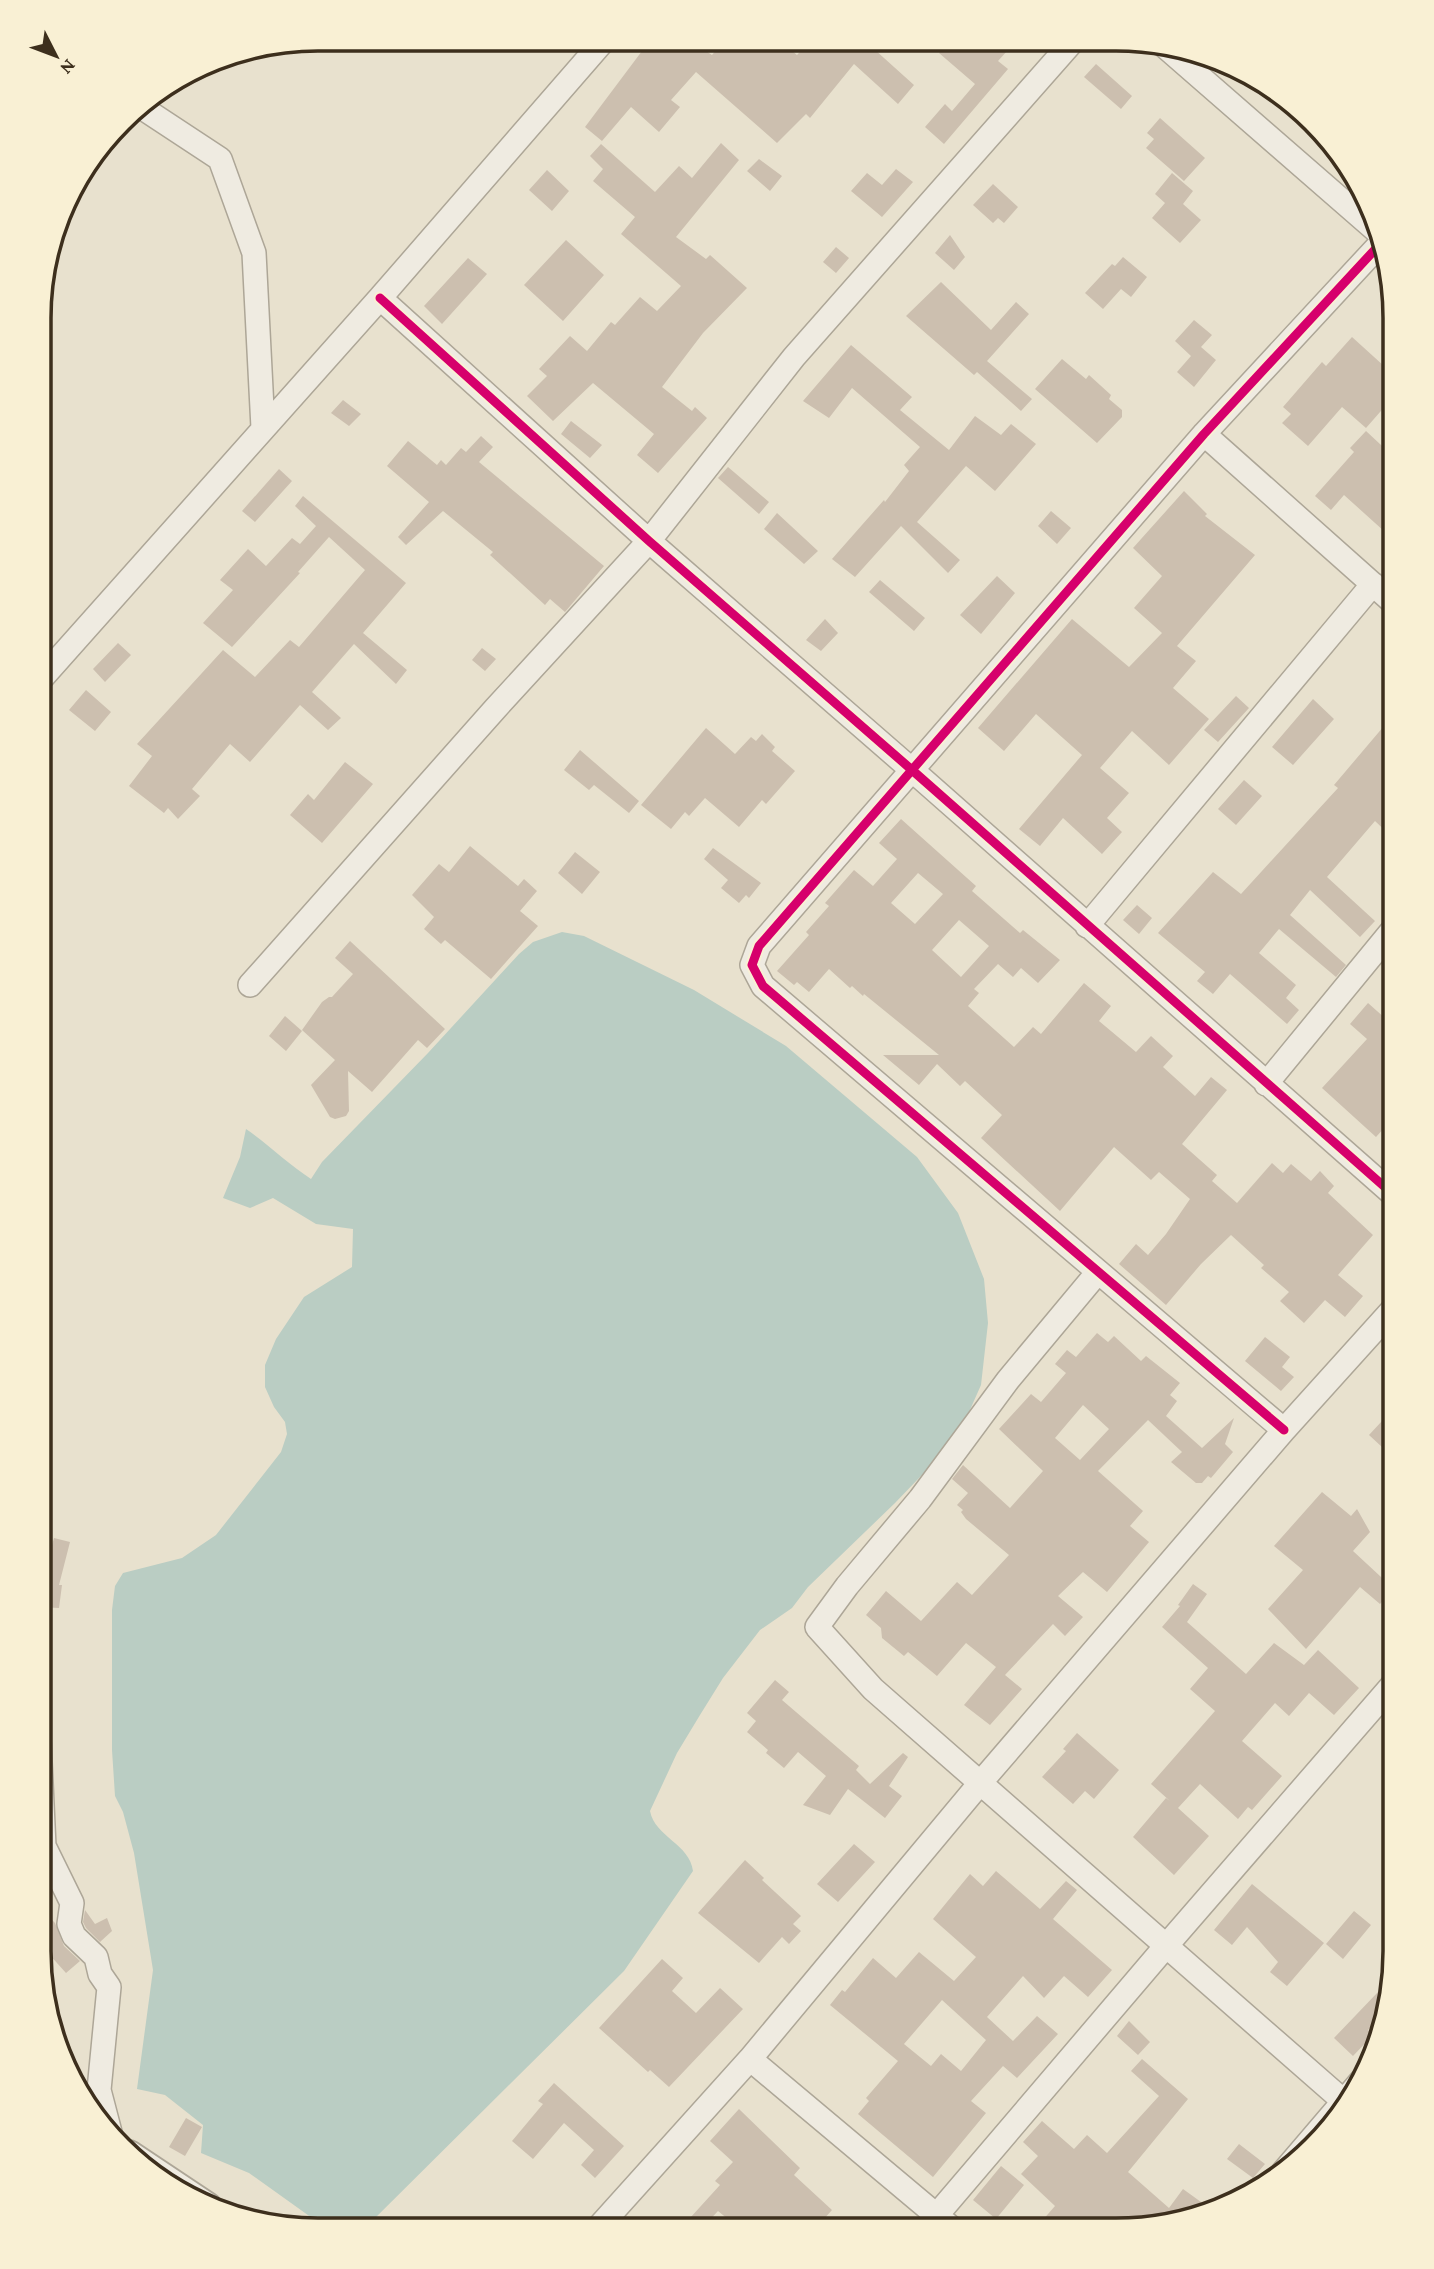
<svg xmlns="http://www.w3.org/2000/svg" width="1434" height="2269" font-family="'Crimson Pro',serif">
<rect width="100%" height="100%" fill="#e8e1ce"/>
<path fill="#bacdc3" d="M562,932l22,4 110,54 92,56 131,111 41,56 26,66 4,44 -7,62 -16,36 -22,32 -48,50 -87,84 -16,21 -32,22 -37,48 -23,37 -23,38 -27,58c5,26 40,33 43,60l-69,100 -259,257h-39l-77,-55 -48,-20 2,-28 -38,-30 -28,-6 16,-119 -19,-117 -11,-41 -8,-16 -3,-46v-140l3,-24 8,-13 59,-15 34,-23 65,-83 6,-18 -2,-12 -11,-15 -9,-20v-22l11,-26 28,-42 48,-30 1,-38 -37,-5 -43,-26 -23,10 -27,-10 17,-41 6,-28c23,16 42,35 65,50l11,-17 106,-109 91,-99 14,-12z"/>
<path fill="#ccbfaf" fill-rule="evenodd" d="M651,39l38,1 23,15 13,-15h54l18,15 14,-15h53l50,45 -16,19 -44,-40 -44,54 -4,-4 -29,29 -81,-71 -25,28 9,7 -21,25 -28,-25 -29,34 -17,-14z
M949,40l67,1 -18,20 10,8 -64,75 -19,-17 20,-23 7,7 23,-27 -36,-31z
M1096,64l36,32 -11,13 -37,-32z
M1160,118l45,40 -21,23 -38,-33 8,-9 -7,-6z
M721,143l18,17 -63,77 30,22 4,-4 37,33 -44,45 -41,54 30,24 3,-4 12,11 -49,55 -21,-18 17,-21 -61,-51 -40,38 -26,-25 20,-20 -8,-7 31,-33 17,15 24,-29 4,3 25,-28 17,14 24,-25 -60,-52 14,-17 -42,-36 10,-12 -13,-13 11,-12 54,48 24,-26 13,12z
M759,159l23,17 -12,15 -23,-20z
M896,169l17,13 -31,35 -31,-26 16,-18 15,12z
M547,170l22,21 -17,20 -23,-21z
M1172,173l21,18 -10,13 18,16 -21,23 -28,-25 13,-15 -10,-9z
M993,184l25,23 -14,16 -6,-5 -5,5 -20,-18z
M950,235l15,22 -11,13 -19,-17z
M566,240l38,35 -41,46 -39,-36z
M836,247l13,11 -13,15 -13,-11z
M1123,257l24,20 -16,20 -10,-8 -18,20 -18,-16 27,-29 3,2z
M468,258l19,16 -45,50 -18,-18z
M941,282l50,48 25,-28 13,12 -42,47 45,38 -11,12 -44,-39 -3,3 -68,-59z
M1194,320l18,15 -11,12 15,13 -22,27 -17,-15 14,-16 -16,-15z
M1352,337l43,39v19l-29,33 -24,-21 -34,39 -26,-23 9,-9 -8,-7 39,-45 4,4z
M851,345l61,52 -12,13 49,40 26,-34 26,19 10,-11 25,20 -41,47 -29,-25 -49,56 43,38 -12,13 -47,-47 -46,51 -23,-18 52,-59 1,2 24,-31 -5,-6 16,-18 -68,-59 -23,30 -26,-17z
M1062,359l24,20 3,-4 22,20 -2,4 13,11v7l-25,26 -62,-54z
M343,400l18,14 -12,12 -18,-13z
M571,421l31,24 -12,13 -29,-24z
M1366,431l29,27v83l-51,-46 -13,15 -16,-14 39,-44 -4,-4z
M481,436l12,11 -14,15 125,104 -39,46 -15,-13 -5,6 -55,-50 3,-3 -50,-41 -37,34 -8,-8 31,-35 -42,-36 21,-25 29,24 4,-5 5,5 15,-17 5,4z
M728,467l41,35 -10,12 -41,-36z
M279,469l13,12 -37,41 -13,-11z
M1184,491l23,23 -2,2 50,39 -78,91 19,15 -23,27 36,31 -40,46 -37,-34 -32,37 29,25 -22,25 15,14 -20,22 -39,-36 -23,28 -21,-17 63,-74 -46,-41 -32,37 -26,-23 94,-109 57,48 33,-34 -28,-25 28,-32 -29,-28z
M303,496l103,87 -43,50 44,37 -11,14 -42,-40 -42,48 29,26 -13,12 -28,-25 -50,57 -20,-18 -38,45 8,7 -22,23 -10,-11 -4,5 -35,-27 23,-30 -15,-12 86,-94 32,27 35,-37 9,7 66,-77 -36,-33 -31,35 2,1 -68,74 -29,-24 30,-33 -13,-10 28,-31 18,17 26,-28 8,6 16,-18 -21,-20z
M1051,511l20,17 -14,16 -19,-18z
M777,513l41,38 -14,13 -40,-35z
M997,576l18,17 -34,41 -21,-19z
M880,580l45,38 -11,13 -45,-39z
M825,619l13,14 -17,18 -15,-11z
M118,643l13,12 -26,27 -12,-13z
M482,648l14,11 -11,12 -13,-11z
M86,690l25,22 -16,19 -26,-21z
M1236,696l13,12 -31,34 -14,-12z
M1313,699l21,20 -41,46 -21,-18z
M1395,713v127l-20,-19 -48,56 48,44 -15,16 -50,-47 -20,25 56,50 -10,12 -57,-48 -20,24 37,32 -10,13 13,12 -12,14 -57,-50 -17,20 -16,-13 8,-9 -47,-39 55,-61 28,22 97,-106 -4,-3z
M706,728l29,26 16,-17 5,4 6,-7 13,13 -3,4 23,20 -29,33 -4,-4 -23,27 -34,-29 -16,18 -4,-4 -14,17 -30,-24z
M580,750l59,51 -10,12 -35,-28 -5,5 -25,-20z
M345,762l28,22 -51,59 -32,-28 18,-21 6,6z
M1244,780l18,16 -26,29 -18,-16z
M901,819l75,67 -4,5 48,42 3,-3 37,30 -22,23 -17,-15 -8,9 -15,-13 -24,25 5,4 -11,13 46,41 19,-20 8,7 43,-51 27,23 -12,15 37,31 15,-16 22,20 -10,11 32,29 16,-19 16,13 -45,54 35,31 -5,6 25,22 35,-40 11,10 8,-9 20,17 9,-10 14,15 -6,7 45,42 -35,40 25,21 -18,21 -20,-17 -21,23 -24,-22 9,-9 -28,-24 3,-3 -33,-30 -30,29 -35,41 -47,-41 17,-20 12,11 18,-21 24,-35 -31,-27 -8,8 -37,-33 -54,64 -79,-73 21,-23 -37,-34 -5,5 -23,-22 -18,21 -36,-30h56l-75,-61 -1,2 -11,-10 -2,2 -21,-19 -20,23 -12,-10 -3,3 -17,-14 32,-36 -3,-3 23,-26 -4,-3 29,-33 19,16 24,-27 -18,-16zM918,873l25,21 -28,30 -24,-21zM959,920l30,26 -28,31 -29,-27z
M470,846l48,40 6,-7 13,12 -17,20 18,15 -47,53 -46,-39 -4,4 -17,-15 10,-12 -22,-22 27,-31 10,8z
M713,848l48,35 -12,15 -3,-3 -7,8 -18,-15 7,-8 -24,-21z
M575,852l25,20 -18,22 -24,-21z
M1137,905l15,13 -13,16 -16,-14z
M350,941l95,88 -18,19 -9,-8 -46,52 -24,-21 1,40 -3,5 -11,3 -5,-2 -19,-32 24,-25 -33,-30 20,-28 7,-5h3l21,-23 -18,-16z
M1368,1003l27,24v89l-19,21 -54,-49 45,-49 -17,-15z
M285,1016l17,15 -16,20 -17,-15z
M1097,1333l11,9 6,-6 27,25 5,-5 34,27 -10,12 7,6 -11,15 36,32 32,-30 -9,26 8,8 -22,26 -3,-2 -6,7h-6l-25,-21 11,-10 -34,-32 -50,51 45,40 -13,15 19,16 -42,50 -24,-20 -25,24 25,21 -18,19 -12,-12 -48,51 17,14 -32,36 -26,-20 32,-38 -30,-24 -29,33 -29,-24 -4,4 -22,-18 -1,-10 -15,-13 20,-24 35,30 36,-39 15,13 37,-40 -43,-36 -5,-7 2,-2 -6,-5 11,-12 -16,-14 11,-14 47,43 33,-37 -44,-42 32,-35 10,8 25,-29 -11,-9 12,-14 9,7zM1083,1405l26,24 -29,31 -25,-22z
M1265,1337l25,20 -8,10 12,10 -13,14 -36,-30z
M1382,1421l13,11v27l-26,-24z
M1322,1492l29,24 6,-7 13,23 -17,19 41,38 -14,15 -20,-17 -54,62 -38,-40 35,-39 -29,-24z
M54,1538l16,4 -11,43h3l-3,23 -20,-1v-28l4,-1z
M1193,1584l14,10 -20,28 59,52 28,-31 30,22 14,-15 41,38 -25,27 -25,-22 -20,23 -14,-13 -33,38 40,35 -30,34 -4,-3 -10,12 -38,-35 -22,24 31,28 -35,39 -41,-38 33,-39 4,3 -19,-17 64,-73 -25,-22 18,-21 -46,-41 18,-21 -2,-1z
M775,1680l14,12 -7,8 77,66 -3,4 14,14 33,-31 5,4 -19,29 13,10 -17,22 -37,-29 -18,26 -27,-10 23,-29 -28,-24 -14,16 -18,-15 2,-3 -21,-18 9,-11 -9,-8z
M1077,1733l42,37 -25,29 -9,-8 -12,13 -31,-27 24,-26 -3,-2z
M854,1844l21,18 -37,40 -21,-18z
M745,1860l19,18 -2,2 39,36 -8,8 8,7 -12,13 -7,-7 -23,26 -61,-50z
M996,1871l44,38 26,-28 11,9 -24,29 59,51 -24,27 -24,-21 -20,22 -21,-22 -36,41 26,24 24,-25 21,18 -41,44 -14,-12 -32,35 15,12 -53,64 -75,-63 11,-13 -3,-3 32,-37 -68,-56 12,-15 3,2 28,-34 23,20 23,-26 35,29 22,-24 -43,-38 37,-45 13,12zM942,2000l44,40 -25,31 -20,-17 -10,12 -27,-22z
M1252,1884l72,59 -37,43 -17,-14 8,-10 -31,-35 -15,18 -18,-15z
M39,1906l16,17 9,23 16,15 -14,12 -27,-30z
M85,1910l10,14 12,-6 5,13 -12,11 -14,-14 -3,-6z
M1354,1911l17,14 -28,34 -17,-15z
M662,1959l21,19 -11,13 24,22 24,-25 23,21 -74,78 -19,-17 -2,2 -49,-44z
M1378,1992l10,10 -3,10 -17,18 5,5 -20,21 -19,-18z
M1129,2021l21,21 -12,13 -21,-19z
M1142,2059l46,40 -60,73 41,36 14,-19 18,13 -9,13 -64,13 -7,-6 -7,8h-80l21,-24 -34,-32 17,-18 -15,-14 19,-21 32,28 13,-14 20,18 52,-57 -28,-25z
M554,2083l70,63 -29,32 -14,-13 13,-15 -30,-27 -31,36 -21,-18 31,-37 -5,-3z
M739,2109l61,59 -6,7 38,35 -9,10 12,10 -95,-1 -22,-18 -17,18h-21l40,-44 -5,-4 18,-19 -23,-21z
M186,2118l16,9 -17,29 -16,-9z
M1239,2144l26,20 -12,14 -26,-19z
M1001,2166l23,19 -28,34 -23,-19z"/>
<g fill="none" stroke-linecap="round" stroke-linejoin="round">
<g stroke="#ada697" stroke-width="26">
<path id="minor" d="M1161,43l217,189
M138,105l82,54 34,94 9,175
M380,298l269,243 263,229 483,426
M1204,434l191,170
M40,680l340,-382 225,-259
M1087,926l286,-342
M250,985l245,-276 154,-168 145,-184 279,-316
M1266,1084l129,-157
M1098,1272l-90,108 -88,119 -73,87 -30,41 56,62 475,416
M1284,1430l-521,-444 -11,-21 7,-19 445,-512 177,-191
M39,1741l5,105 28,57 -3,21 5,12 22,21 4,17 9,13 -10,103 12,46
M750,2059l204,171
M1279,2177l82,-96
M597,2229l153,-170 231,-277 303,-352 111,-123
M924,2230l242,-284 229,-264"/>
</g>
<g stroke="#ada697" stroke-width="32">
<path id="tertiary" d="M129,2155l78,52"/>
</g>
<use href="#minor" stroke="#efebe1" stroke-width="23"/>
<use href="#tertiary" stroke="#efebe1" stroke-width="28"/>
<g stroke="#f9f0d4" stroke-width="13">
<path id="cycleway" d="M380,298l269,243 263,229 483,426
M1284,1430l-521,-444 -11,-21 7,-19 445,-512 177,-191"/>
</g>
<use href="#cycleway" stroke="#d6006c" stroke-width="9"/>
</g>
<path d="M0 0H1434V2269H0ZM318 51H1116A267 267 0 0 1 1383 318V1951A267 267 0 0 1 1116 2218H318A267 267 0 0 1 51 1951V318A267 267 0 0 1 318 51Z" fill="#f9f0d4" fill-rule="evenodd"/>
<path fill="none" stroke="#3d2f1d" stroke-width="3.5" d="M318 51H1116A267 267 0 0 1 1383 318V1951A267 267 0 0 1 1116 2218H318A267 267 0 0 1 51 1951V318A267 267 0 0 1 318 51Z"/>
<g transform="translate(56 56) rotate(132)" stroke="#f9f0d4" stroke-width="5" paint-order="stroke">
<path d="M0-5L12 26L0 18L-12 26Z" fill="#3d2f1d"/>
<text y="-10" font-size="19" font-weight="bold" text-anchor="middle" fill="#3d2f1d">N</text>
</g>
</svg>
